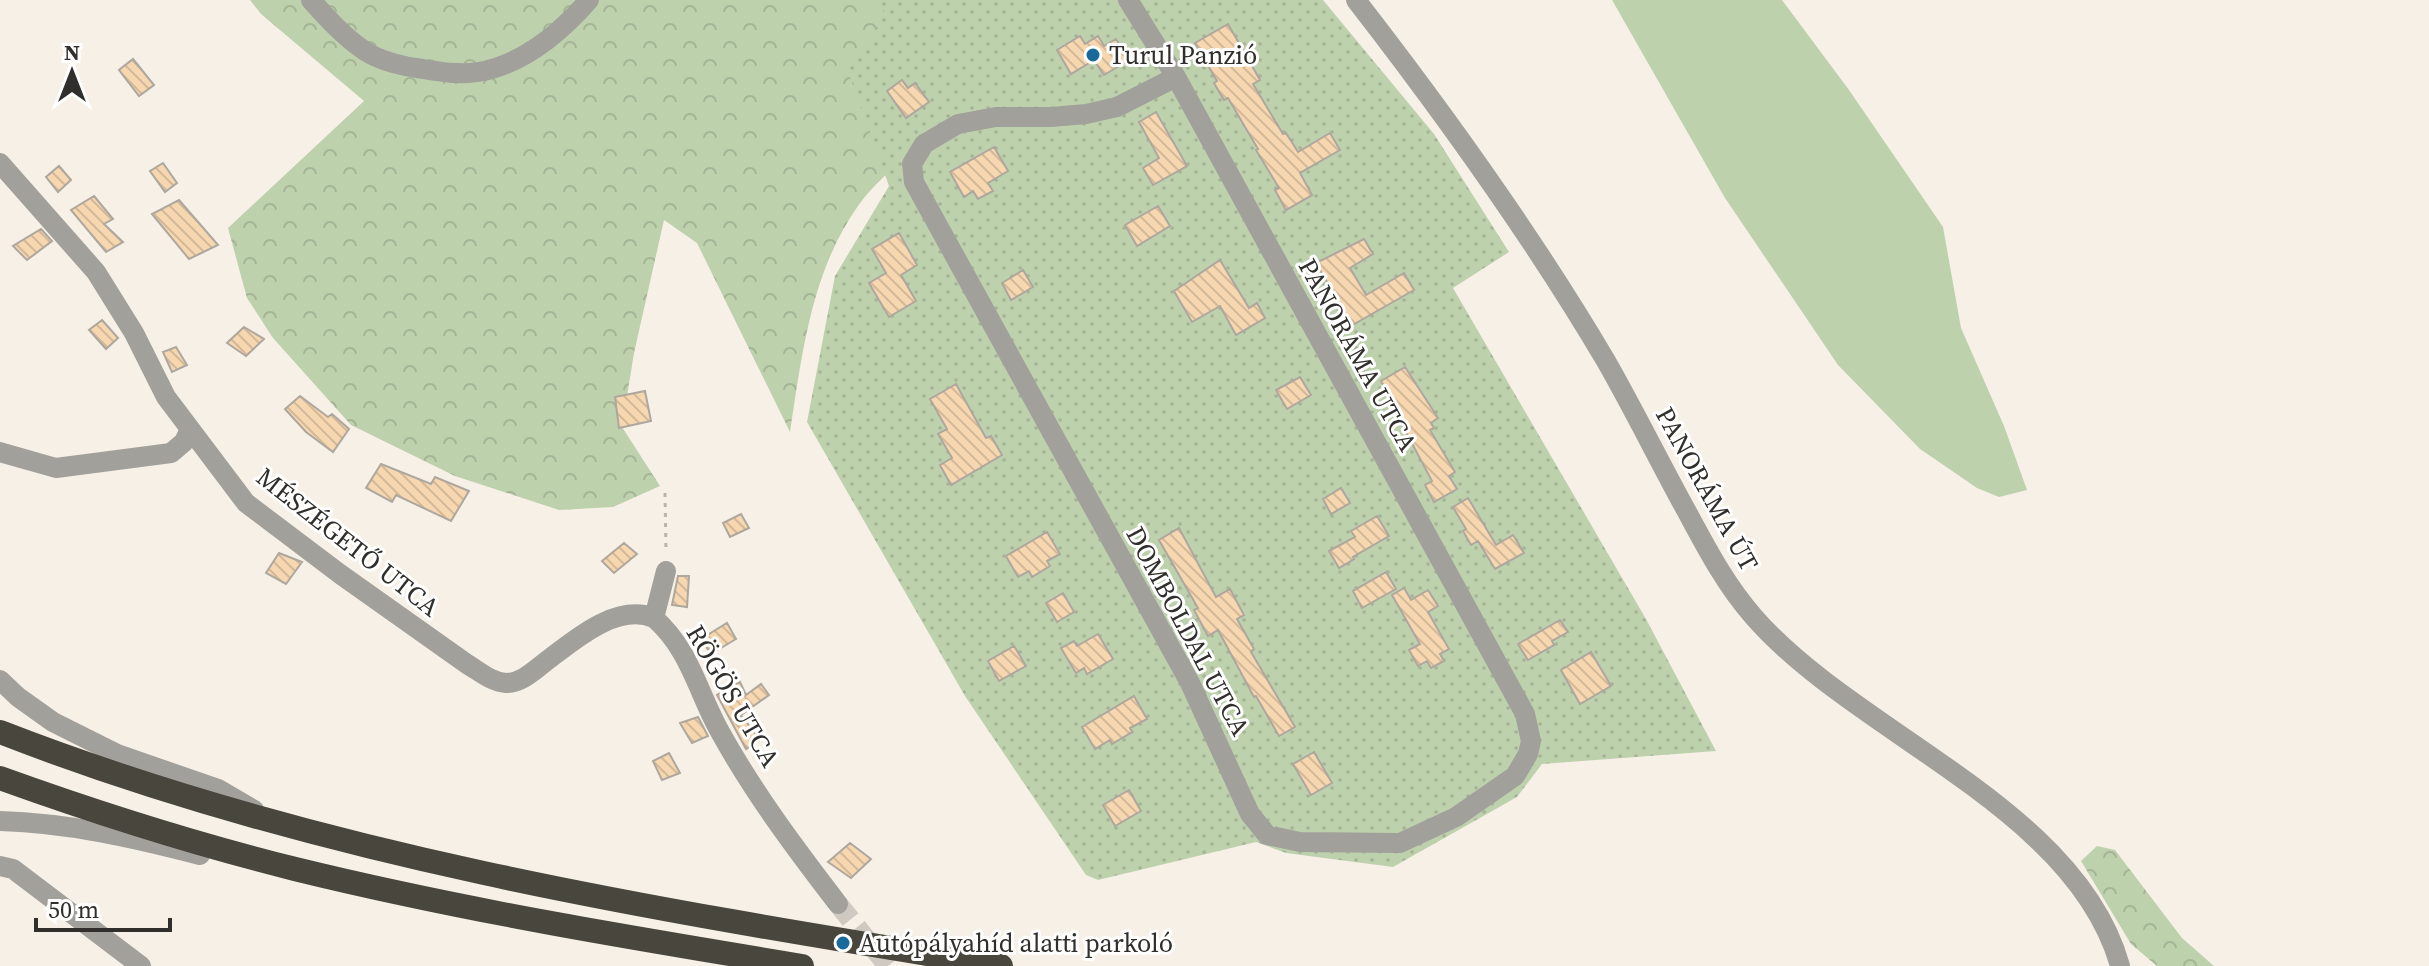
<svg xmlns="http://www.w3.org/2000/svg" width="2429" height="966" font-family="'Source Serif 4',serif">
<defs>
<pattern id="forest-crowns" width="20" height="18" patternUnits="userSpaceOnUse" patternTransform="scale(2)"><rect width="20" height="18" fill="#bed1ad"/><path d="M2 6a3 3 0 1 1 6 0M12 15a3 3 0 1 1 6 0" fill="none" stroke="#a4b495"/></pattern>
<pattern id="garden-dots" width="8" height="8" patternUnits="userSpaceOnUse" patternTransform="scale(2)"><rect width="8" height="8" fill="#bed1ad"/><path d="M2 2h.1M6 6h.1" fill="none" stroke="#a4b495" stroke-width="1.8" stroke-linecap="round"/></pattern>
<pattern id="building-back-hatch" width="6" height="6" patternUnits="userSpaceOnUse" patternTransform="scale(2)"><rect width="6" height="6" fill="#f6d7b0"/><path d="M-1 5l2 2M0 0l6 6M5-1l2 2" fill="none" stroke="#d3b998"/></pattern>
</defs>
<rect width="100%" height="100%" fill="#f7f0e6"/>
<path fill="#bed1ad" d="M1612,0h170l67,90 94,137 18,101 43,98 23,64 -28,7 -22,-9 -57,-39 -82,-84 -113,-167z"/>
<path fill="url(#forest-crowns)" d="M250,0h658v152c-16,18 -37,35 -50,54 -47,66 -56,149 -68,226l-93,-189 -33,-23 -30,133 -12,74 38,59 -47,21 -54,3 -104,-34 -104,-51 -78,-87 -26,-40 -19,-70 136,-127 -103,-87z
M2097,846l18,4 67,88 32,28h-57l-26,-22 -50,-83z"/>
<path fill="url(#garden-dots)" d="M880,0h443l111,134 75,118 -56,36 193,331 70,132 -174,13 -25,33 -124,70 -107,-14 -30,-11 -158,38 -12,-5 -121,-179 -158,-274 28,-146 54,-90 -41,-115 37,-57z"/>
<path fill="url(#building-back-hatch)" stroke="#aea79e" stroke-width="2" d="M1228,24l32,56 -7,4 30,50 3,-1 12,19 32,-19 10,17 -40,23 12,22 -26,15 -11,-20 4,-2 -23,-38 2,-1 -30,-51 -4,2 -10,-17 3,-2 -22,-38z
M1080,36l5,8 13,-8 6,10 12,-7 13,21 -25,15 -10,-15 -23,14 -14,-24z
M133,59l21,26 -15,11 -20,-26z
M902,80l6,8 7,-5 14,19 -23,16 -19,-27z
M1156,112l31,54 -34,19 -10,-17 16,-10 -20,-36z
M994,147l14,24 -20,12 5,8 -15,8 -5,-8 -9,6 -14,-25z
M163,163l14,20 -12,9 -15,-21z
M59,166l12,14 -13,12 -12,-15z
M94,196l19,23 -9,5 19,18 -17,10 -35,-42z
M179,200l39,45 -29,14 -37,-45z
M1158,206l12,20 -33,20 -12,-21z
M41,229l11,12 -25,19 -14,-14z
M899,233l18,32 -16,10 15,26 -27,16 -20,-34 17,-10 -14,-24z
M1364,239l9,15 -23,14 16,27 38,-22 10,17 -65,37 -12,-19 4,-2 -25,-43z
M1220,260l29,48 8,-5 8,15 -29,17 -16,-29 -28,16 -18,-31z
M1023,270l10,17 -22,13 -9,-17z
M102,320l16,18 -12,11 -17,-19z
M244,327l20,12 -18,17 -19,-13z
M176,347l11,18 -15,7 -9,-20z
M1405,367l33,51 -7,5 3,5 -4,2 25,42 -6,4 8,13 -23,13 -9,-17 7,-4 -34,-64 3,-2 -20,-34z
M1300,377l11,18 -24,14 -11,-19z
M956,384l30,54 5,-2 11,19 -51,30 -11,-20 12,-7 -14,-24 9,-5 -17,-30z
M645,391l6,30 -32,7 -4,-31z
M300,396l28,21 4,-3 17,15 -16,23 -27,-20 -21,-23z
M381,464l50,20 4,-7 34,14 -18,30 -55,-26 -4,7 -26,-14z
M1341,488l9,15 -19,11 -8,-15z
M1468,498l28,47 17,-10 11,18 -29,16 -17,-28 -7,4 -8,-14 3,-2 -13,-22z
M741,514l8,14 -19,9 -7,-14z
M1377,516l12,20 -36,21 1,2 -15,9 -10,-17 26,-14 -4,-6z
M1179,528l37,69 14,-8 14,26 -7,4 17,30 -3,3 44,75 -16,9 -23,-40 -2,1 -36,-67 -10,6 -14,-26 4,-2 -39,-68z
M1047,532l13,22 -13,7 3,5 -18,11 -3,-6 -11,6 -12,-21z
M624,543l13,11 -23,19 -12,-12z
M279,553l23,9 -16,22 -20,-11z
M1386,572l10,17 -34,19 -9,-17z
M678,576h11l-2,31 -15,-2z
M1404,588l7,12 17,-10 10,16 -10,6 21,37 -9,5 4,7 -13,7 -4,-7 -9,5 -9,-16 11,-6 -28,-49z
M1063,593l11,19 -17,10 -11,-19z
M1560,620l8,12 -16,9 2,4 -26,15 -10,-16z
M727,623l9,16 -25,15 -10,-15z
M1098,634l15,25 -26,15 -3,-6 -8,5 -15,-25 13,-7 3,5z
M1014,646l12,20 -27,15 -11,-20z
M1591,652l20,34 -31,18 -19,-34z
M740,682l6,13 15,-11 8,11 -28,20 19,25 -14,9 -29,-54z
M1134,696l13,23 -17,9 2,4 -20,12 -2,-4 -15,9 -13,-22z
M698,717l10,19 -16,7 -12,-20z
M1314,752l18,31 -21,12 -18,-31z
M669,753l11,20 -18,7 -9,-19z
M1129,790l12,21 -26,15 -12,-21z
M850,843l21,16 -20,19 -23,-16z"/>
<g fill="none" stroke-linecap="round" stroke-linejoin="round">
<path stroke="#cfc9c1" stroke-width="20" stroke-dasharray="20 10" stroke-linecap="butt" d="M838,904l50,62"/>
<path stroke="#bab4ac" stroke-width="3" stroke-dasharray="4 6" stroke-linecap="butt" d="M665,493l1,58"/>
<path stroke="#a1a09b" stroke-width="20" d="M311,0c16,18 33,37 54,51 15,10 40,16 58,18 18,3 37,6 55,3 44,-7 83,-40 111,-72
M1128,0l48,77 349,637 6,27 -3,13 -13,22 -59,41 -56,26 -100,-1 -33,-7 -17,-21 -60,-131 -276,-501 -2,-18 12,-20 34,-20 38,-7h55l35,-3 31,-7 59,-30
M1356,0c90,116 175,234 250,361 28,49 53,100 80,149 20,37 39,74 67,106 102,118 323,191 367,350
M0,163l96,109 38,61 32,64 80,106 94,71 127,90c12,7 24,18 39,19 15,0 26,-11 38,-20 28,-21 72,-61 110,-45
M0,452l56,16 115,-15 13,-11 6,-13
M666,571l-12,47c35,30 44,74 65,112 34,62 76,118 119,174
M0,680l18,17 35,25 64,32 101,35 36,21
M0,821c69,2 134,17 200,34
M0,866l13,3 128,97"/>
<path stroke="#49463d" stroke-width="24" d="M0,732c321,125 663,179 1001,234
M0,778c97,35 195,66 295,91 167,41 337,69 507,97"/>
</g>
<g fill="#1a699b" stroke="#fff" stroke-width="3">
<circle cx="1093" cy="55" r="8"/>
<circle cx="843" cy="943" r="8"/>
</g>
<g text-anchor="middle" dominant-baseline="central" stroke-width="6" stroke-linejoin="round" paint-order="stroke">
<g font-size="26" fill="#312f2b" stroke="#fff" text-anchor="start">
<text x="1109" y="55">Turul Panzió</text>
<text x="859" y="943">Autópályahíd alatti parkoló</text>
</g>
<g font-size="26" fill="#312f2b" stroke="#fff">
<text transform="translate(1358 355) rotate(61)">PANORÁMA UTCA</text>
<text transform="translate(1707 489) rotate(61)">PANORÁMA ÚT</text>
<text transform="translate(348 542) rotate(38)">MÉSZÉGETŐ UTCA</text>
<text transform="translate(1188 631) rotate(62)">DOMBOLDAL UTCA</text>
<text transform="translate(733 696) rotate(60)">RÖGÖS UTCA</text>
</g>
</g>
<g transform="translate(72 72)" stroke="#ffffff" stroke-width="6" paint-order="stroke">
<path d="M0-6L14 30L0 20L-14 30Z" fill="#312f2b"/>
<text y="-12" font-size="22" font-weight="bold" text-anchor="middle" fill="#312f2b">N</text>
</g>
<path d="M36 918v12h134v-12" fill="none" stroke="#312f2b" stroke-width="4"/>
<text x="48" y="918" font-size="24" fill="#312f2b" stroke="#ffffff" stroke-width="6" paint-order="stroke">50 m</text>
</svg>
